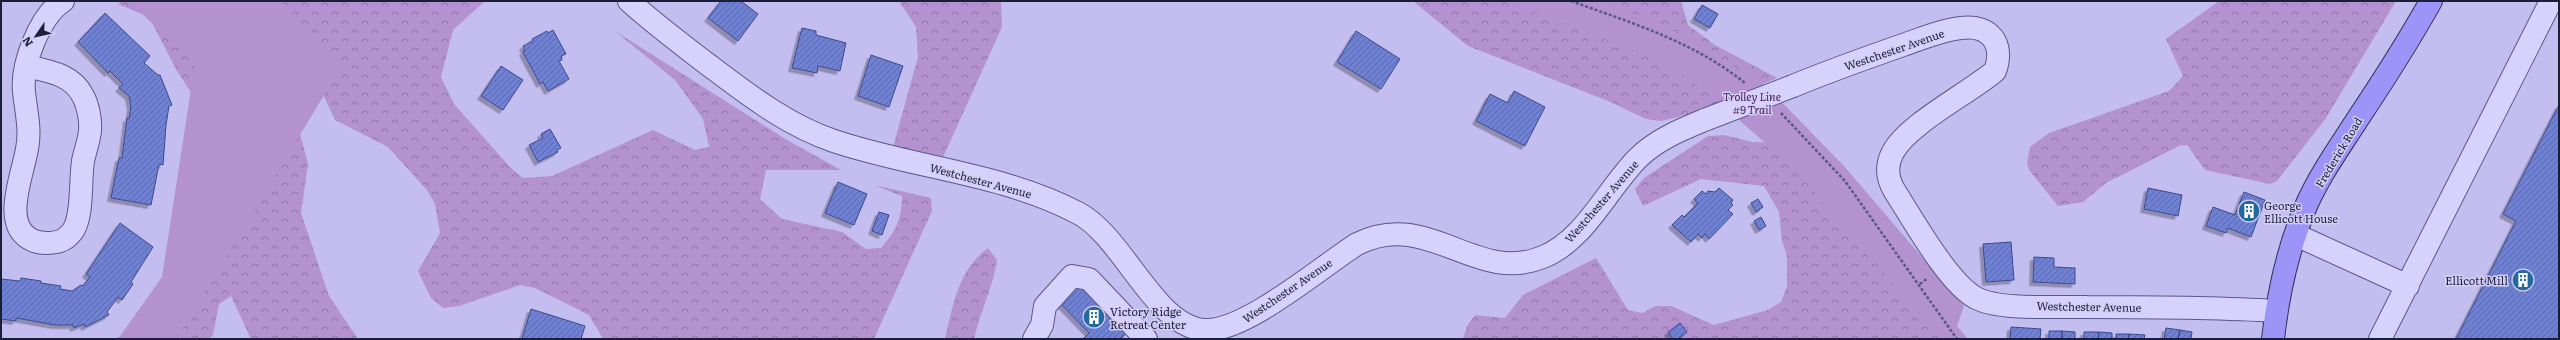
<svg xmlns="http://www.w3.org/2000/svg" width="2560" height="340" font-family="Literata,serif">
<defs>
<pattern id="forest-crowns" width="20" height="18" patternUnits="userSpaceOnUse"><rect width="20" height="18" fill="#b392cf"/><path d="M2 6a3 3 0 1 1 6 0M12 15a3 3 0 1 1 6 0" fill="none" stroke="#9177a9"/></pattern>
<pattern id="building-hatch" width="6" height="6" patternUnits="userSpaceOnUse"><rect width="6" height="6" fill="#7181d1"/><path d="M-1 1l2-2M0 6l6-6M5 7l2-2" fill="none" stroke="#5c69ab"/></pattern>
<filter id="shadow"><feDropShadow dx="-3.5" dy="3.5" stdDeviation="0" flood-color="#0004"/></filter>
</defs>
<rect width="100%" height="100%" fill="#c4bef0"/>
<path fill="url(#forest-crowns)" d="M121,1h101l66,87 20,76 -7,49 28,83 29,43h-107l-20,-43 -12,8 -6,31 -4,4h-97l8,-2 35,-25 49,-200 -27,-41 -28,-54 -31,-13z
M273,1h212l-32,29 -12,47 13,27 57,64 12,10 29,-2 101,-46 42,20 14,-3 -6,-28 -28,-39 -60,-49 172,109 54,30h-75l-6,29 22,20 60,13 24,17 15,-1c15,-16 21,-30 21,-52l-28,-11 57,13 1,13 -58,128h-271l-14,-24 -54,-27 -15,-3 -61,21 -16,2 -12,-10 -13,-27 22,-38 -5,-29 -8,-14 -39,-43 -53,-27 -51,-108z
M899,1h102l1,26 -62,137 -47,-17 25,-90 -2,-30z
M1413,1h268l7,24 27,20 62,33 -87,36 -29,7 -15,-2 -38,-18 -140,-55z
M2219,1h177l-70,117 -49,63 -7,3 -65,-14 -18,-25 -8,1 -73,37 -23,19 -25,4 -29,-36 -2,-7 3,-16 19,-14 120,-42 14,-15 -17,-37z
M1724,135l28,7 32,1 162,196h-483l4,-13 8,-11 30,3 18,-23 73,-37 32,52 15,3 12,-7h16l43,19 54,-15 13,-8 6,-16v-30l-5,-15 -3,-29 -15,-26 -63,-7 -58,27 -8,-17 9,-11 64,-42z
M988,248l9,12c-4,27 -17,52 -23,79h-29c8,-34 13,-69 43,-91z"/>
<path fill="#b392cf" d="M128,1h151l64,63 -167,275h-58l44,-62 33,-214z
M1505,1h101l62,27 97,57 78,80 121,141 -7,20 11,13h-27l-147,-171 -86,-75 -24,-17 -46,-24z"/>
<path fill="url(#building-hatch)" stroke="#3a498b" filter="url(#shadow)" d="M721,1h20l17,13 -20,27 -30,-23z
M1702,5l16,9 -8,14 -16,-9z
M105,13l45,43 -6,7 14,12h2l12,30 -3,1 -3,19 -3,40 -4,-1 -8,41 -40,-7 8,-40h3l5,-40 2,1 2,-12 -2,-11 -10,-8 4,-4 -13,-13 -2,2 -30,-31z
M802,28l14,3v4l30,8 -6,28 -22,-5 -1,7 -25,-5z
M553,30l13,24 -5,2 1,4 -3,1 10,18 -21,12 -5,-9 -3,2 -17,-32 2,-1 -2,-5 10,-5 -1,-2 15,-8 1,2z
M1356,31l44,28 -19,30 -44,-27z
M871,55l32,11 -14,41 -31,-11z
M501,66l22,14 -20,30 -22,-14z
M1514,91l31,16 -20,39 -49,-25 14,-27 18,9z
M2559,105v234h-103l60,-118 -13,-7z
M550,129l11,19 -4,2 1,2 -20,10 -9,-17 14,-7 -2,-4z
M838,182l29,12 -13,31 -29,-12z
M1719,188l14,12 -2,3 2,2 -5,5 5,4 -24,25 -4,-5 -3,4 -4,-4 -7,8 -19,-17 10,-10 2,2 14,-14 -4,-4 8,-8 4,3 2,-3 7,1z
M2148,188l34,7 -4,21 -34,-7z
M2244,192l21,8 -14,37 -23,-9 -2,5 -20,-7 7,-19 22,8z
M1758,199l5,8 -7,5 -5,-9z
M879,212l10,3 -7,20 -10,-4z
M1761,217l5,9 -7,4 -5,-9z
M120,223l33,24 -22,35 2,2 -11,16 -4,-3 -11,15 2,3 -24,12 -1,-3 -10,4 -1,-3h-18l-39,-7v3l-15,-2v-40l19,2 1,-3 20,3v2l20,3 -1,3 12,2 9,-6 2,1 7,-9 -4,-3z
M2011,242l3,38 -28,2 -3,-38z
M2034,257l20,1v9l21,1v16l-42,-2z
M1080,283l48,49 -8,7h-37l6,-6 -29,-30z
M531,309l54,17 -4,13h-59z
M1680,323l7,9 -9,7h-5l-5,-7z
M2011,327l30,2 -1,10h-30z
M2166,328l14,2 -2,9h-14z
M2180,330l12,2 -1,7h-13z
M2049,331h13v8h-13z
M2062,331l13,1v7h-13z
M2084,332h15l-1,7h-14z
M2099,332l13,1v6h-14z
M2116,334h13l-1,5h-12z
M2129,334l16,1 -1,4h-16z"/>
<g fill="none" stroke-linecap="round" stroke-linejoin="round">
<g stroke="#56588a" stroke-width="24">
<path id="minor" d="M629,1c24,22 51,42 77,62 40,30 80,62 128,78 80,27 168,32 244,72 46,24 76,114 127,117 40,2 116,-63 152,-86 72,-36 118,41 186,13 42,-17 64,-68 95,-99 19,-19 45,-29 69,-39
M26,66c22,5 46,8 57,30 5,9 8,24 7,35 -1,10 -5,20 -7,30 -3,19 0,52 -9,68 -1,3 -6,7 -8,9 -8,6 -23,6 -32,3 -34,-14 -12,-63 -7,-92 4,-19 -1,-38 -3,-57 -3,-28 16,-76 39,-91
M1793,86c36,-15 73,-28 110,-41 18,-6 38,-15 58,-17 29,-4 44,16 34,43 -26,22 -87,53 -102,81 -7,13 -6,26 1,38 18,28 54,93 82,108 25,13 83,8 111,9 63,0 126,0 189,4
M2296,235l112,51
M1034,339l8,-14 3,-19 27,-30 17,3 57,60
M2380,339l171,-338"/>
</g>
<g stroke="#2a2f57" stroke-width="24">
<path id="major" d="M2273,339c5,-45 15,-91 33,-133 13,-30 33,-58 51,-86 26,-39 51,-78 74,-119"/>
</g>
<path stroke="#56588a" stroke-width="2.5" stroke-dasharray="3 2" stroke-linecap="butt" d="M1571,1c61,22 123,41 174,82
M1781,113l64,68 112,158
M1920,284l8,-6"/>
<use href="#minor" stroke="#d7d2fb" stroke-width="22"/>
<use href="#major" stroke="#9e93f7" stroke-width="22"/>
<g stroke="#56588a" stroke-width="24" stroke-linecap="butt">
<path id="minor-bridge" d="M1707,119l86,-33"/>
</g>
<use href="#minor-bridge" stroke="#d7d2fb" stroke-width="22"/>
</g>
<defs>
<g id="building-disc" transform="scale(1.15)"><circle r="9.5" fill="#226a9d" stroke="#d4cef7"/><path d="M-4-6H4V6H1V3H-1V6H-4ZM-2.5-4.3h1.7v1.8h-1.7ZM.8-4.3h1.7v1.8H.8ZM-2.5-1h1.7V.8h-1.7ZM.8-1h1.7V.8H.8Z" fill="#fff"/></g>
</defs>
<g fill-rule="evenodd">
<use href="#building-disc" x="2249" y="211"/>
<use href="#building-disc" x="2523" y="280"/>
<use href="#building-disc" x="1094" y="317"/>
</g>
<g text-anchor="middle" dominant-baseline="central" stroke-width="3" stroke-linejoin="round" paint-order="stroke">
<g font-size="11" fill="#1b1e38" stroke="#d4cef7">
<text transform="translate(1894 49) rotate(-19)">Westchester Avenue</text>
<text transform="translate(2338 152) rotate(-59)">Frederick Road</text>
<text transform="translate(981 180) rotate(15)">Westchester Avenue</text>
<text transform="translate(1601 201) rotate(-49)">Westchester Avenue</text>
<text transform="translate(1287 290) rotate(-34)">Westchester Avenue</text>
<text transform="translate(2089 306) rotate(1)">Westchester Avenue</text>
</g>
<g font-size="11" font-style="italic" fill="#452056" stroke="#d4cef7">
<text x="1752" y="96">Trolley Line<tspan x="1752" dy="13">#9 Trail</tspan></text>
</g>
<g font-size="11" fill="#1b1e38" stroke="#d4cef7" text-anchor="start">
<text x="2264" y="205">George<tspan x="2264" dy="13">Ellicott House</tspan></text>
<text x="2508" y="280" text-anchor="end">Ellicott Mill</text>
<text x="1110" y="311">Victory Ridge<tspan x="1110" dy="13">Retreat Center</tspan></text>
</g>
</g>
<rect width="2560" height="340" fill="none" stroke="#1b1e38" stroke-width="4"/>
<g transform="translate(36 36) rotate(236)" stroke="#d4cef7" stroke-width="3" paint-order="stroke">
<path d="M0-3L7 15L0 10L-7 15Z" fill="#1b1e38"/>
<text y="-6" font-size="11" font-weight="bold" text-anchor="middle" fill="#1b1e38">N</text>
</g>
</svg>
